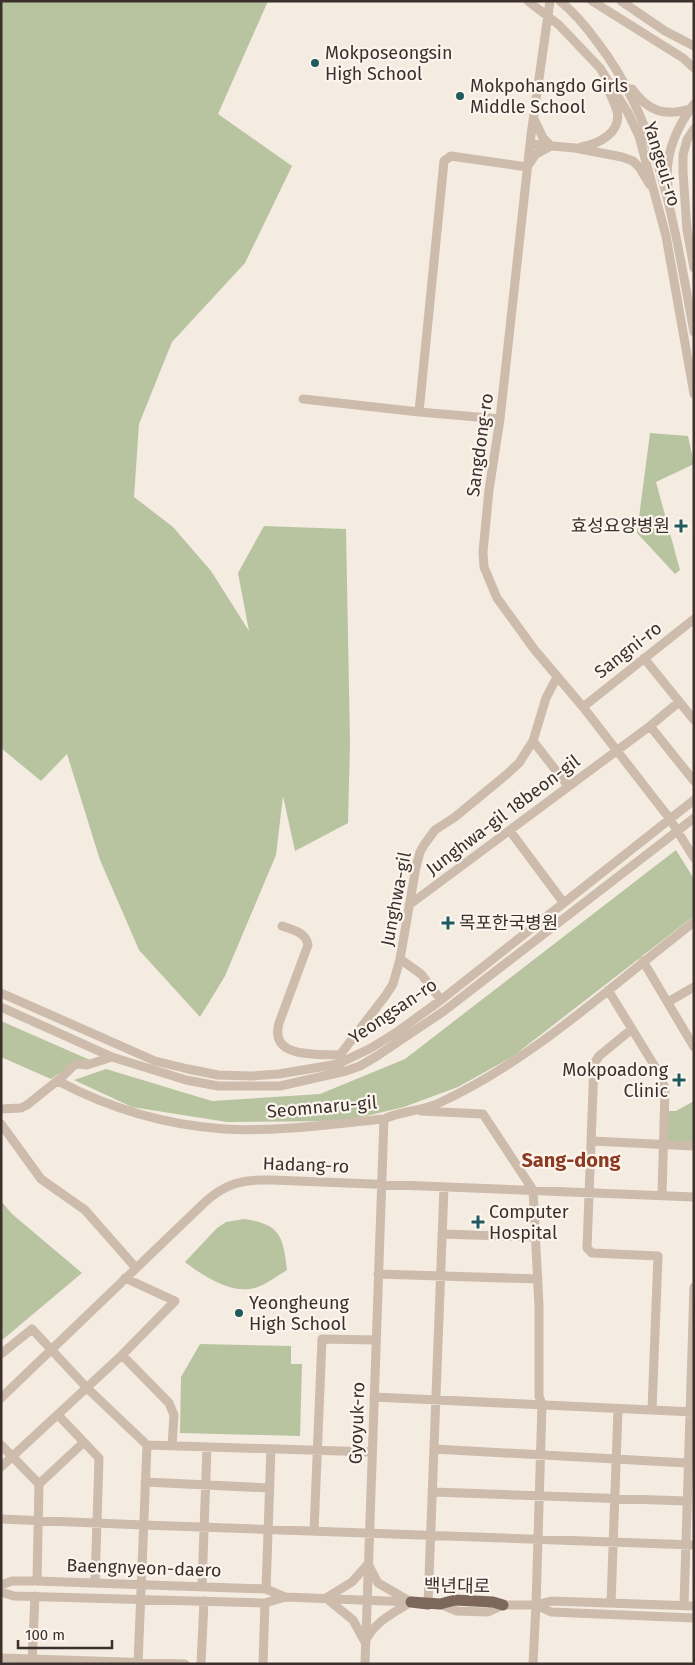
<svg xmlns="http://www.w3.org/2000/svg" width="695" height="1665" font-family="'Fira Sans','Noto Sans KR',sans-serif">
<rect width="100%" height="100%" fill="#f4ebe1"/>
<path fill="#b8c4a0" d="M1,1h267l-50,113 74,52 -47,97 -73,79 -33,82 -5,73 39,30 38,44 38,60 -11,-58 26,-47 82,3 4,213 -2,81 -53,28 -12,-55 -7,59 -51,121 -25,41 -61,-67 -39,-90 -33,-106 -26,27 -40,-33z
M650,433l38,3 6,28 -38,18 24,88 -5,4 -38,-41z
M676,850l18,29v37l-182,141 -54,30 -54,20 -59,14 -118,1 -95,-15 -58,-27 32,-11 106,32 108,-7 85,-35z
M1,1021l89,39 -13,1 -26,18 -50,-22z
M694,1101v41l-26,-1 -1,-30h9z
M1,1201l11,13 70,59 -81,68z
M244,1219c37,5 39,18 43,51 -12,7 -25,18 -38,19 -21,3 -49,-15 -64,-27l32,-34 9,-6z
M200,1344l91,2v18h11l-2,72 -120,-3 1,-56z"/>
<g fill="none" stroke-linecap="round" stroke-linejoin="round">
<path stroke="#cdbbac" stroke-width="9" d="M528,1l31,24 41,43 28,45 11,23 27,100 28,158
M550,1l-19,134 -31,284 -11,71 -6,62 1,15 13,31 37,51 49,58 87,112 24,39
M560,1c15,12 27,27 38,42 64,84 77,189 96,289
M592,1l91,57 11,10
M621,1l44,30 29,15
M632,89c16,22 32,28 58,20
M694,129l-7,11 -4,15v17l4,58 7,38
M530,144l45,4 47,9 11,4 6,6 11,18
M581,147c17,-3 41,-14 36,-36 -2,-7 -6,-15 -9,-22
M527,167l9,-13 15,-8 -8,-8 -9,-19
M668,185c-4,-30 8,-57 26,-81
M303,399l116,13 81,7
M419,412l25,-251 7,-5 76,11
M644,658l50,62
M583,707l111,-88
M650,726l44,55
M533,741l35,45
M510,831l53,71
M409,905l241,-179 29,-24
M282,926c11,4 24,6 26,19l-29,78c-10,36 39,31 61,32
M400,959l21,15 20,26
M643,961l51,86
M608,990l54,88 3,12 -3,105
M1,993l154,68 33,8 30,6 33,1 28,-2 59,-10 33,-16 26,-16 44,-32 253,-200
M668,1002l26,-15
M1,1007l111,50 74,23 32,6h62l66,-15 14,-5 17,-10 67,-45 250,-193
M632,1029l-33,27 -5,8 -7,184 5,5 66,3 -6,154
M339,1067l1,-12 46,-60 7,-11 7,-25 16,-92 4,-15 4,-7 11,-15 20,-13 51,-42 13,-12 14,-22 13,-43 11,-21
M58,1081c51,27 107,44 166,48 53,3 107,-5 160,-10 17,-8 38,-8 55,-16 95,-44 173,-118 255,-181
M1,1109l20,-1 6,-3 35,-28 10,-10 5,-3 10,1 25,-8
M421,1111l62,3 50,76 6,116v90l3,9 -6,200 -3,59
M1,1124l40,55 44,31 51,58
M592,1141l102,5
M442,1234l94,3
M378,1274l160,5
M1,1354l31,-25 55,59 60,57 -9,219
M122,1355l47,48 5,12 -2,31
M374,1397l320,15
M1,1398l202,-194c22,-21 40,-25 69,-24l422,17
M58,1415l41,43 -4,125
M1,1445l38,39
M147,1445l225,7
M434,1449l253,14
M1,1467l121,-112 53,-54 -50,-23
M145,1482l124,6
M433,1492l253,9
M1,1519l142,6 551,20
M314,1531l8,-192 54,1
M368,1564l10,19 33,19c-18,11 -37,20 -46,40l-12,-22 -27,-22 26,-16z
M37,1581l2,-97 45,-42
M1,1585l11,-4h25l229,8 19,8
M202,1587l5,-140
M266,1589l5,-140
M1,1592l13,4 251,7 20,-6 126,5
M611,1603l7,-194
M428,1604l16,-417
M440,1604l17,7 31,1 15,-7h33l15,-4 143,5
M536,1605l15,7 143,6
M684,1606l10,-319
M1,1658l184,6
M32,1663l3,-67
M201,1664l3,-63
M263,1664l2,-61
M365,1664l19,-545"/>
<path stroke="#7d675c" stroke-width="11" d="M428,1604l-17,-2 29,2 15,-4 38,2 10,3"/>
</g>
<g fill="#1f5a5e" stroke="#fbf5ee" stroke-width="2">
<circle cx="315" cy="63" r="5"/>
<circle cx="460" cy="96" r="5"/>
<path d="M678.5 518.5h5v5h5v5h-5v5h-5v-5h-5v-5h5z"/>
<path d="M445.5 915.5h5v5h5v5h-5v5h-5v-5h-5v-5h5z"/>
<path d="M676.5 1072.5h5v5h5v5h-5v5h-5v-5h-5v-5h5z"/>
<path d="M475.5 1214.5h5v5h5v5h-5v5h-5v-5h-5v-5h5z"/>
<circle cx="239" cy="1313" r="5"/>
</g>
<g text-anchor="middle" dominant-baseline="central" stroke-width="4.5" stroke-linejoin="round" paint-order="stroke">
<g font-size="18" fill="#3b302b" stroke="#fbf5ee" text-anchor="start">
<text x="325" y="53">Mokposeongsin<tspan x="325" dy="21">High School</tspan></text>
<text x="470" y="86">Mokpohangdo Girls<tspan x="470" dy="21">Middle School</tspan></text>
<text x="670" y="526" text-anchor="end">효성요양병원</text>
<text x="459" y="923">목포한국병원</text>
<text x="668" y="1070" text-anchor="end">Mokpoadong<tspan x="668" dy="21">Clinic</tspan></text>
<text x="489" y="1212">Computer<tspan x="489" dy="21">Hospital</tspan></text>
<text x="249" y="1303">Yeongheung<tspan x="249" dy="21">High School</tspan></text>
</g>
<g font-size="18" fill="#3b302b" stroke="#fbf5ee">
<text transform="translate(662 164) rotate(73)">Yangeul-ro</text>
<text transform="translate(480 445) rotate(-82)">Sangdong-ro</text>
<text transform="translate(628 650) rotate(-38)">Sangni-ro</text>
<text transform="translate(503 815) rotate(-37)">Junghwa-gil 18beon-gil</text>
<text transform="translate(396 899) rotate(-79)">Junghwa-gil</text>
<text transform="translate(393 1011) rotate(-34)">Yeongsan-ro</text>
<text transform="translate(322 1107) rotate(-5)">Seomnaru-gil</text>
<text transform="translate(306 1165) rotate(2)">Hadang-ro</text>
<text transform="translate(357 1423) rotate(-88)">Gyoyuk-ro</text>
<text transform="translate(144 1568) rotate(2)">Baengnyeon-daero</text>
<text transform="translate(457 1586) rotate(1)">백년대로</text>
</g>
<g font-size="20" font-weight="bold" fill="#8c3b22" stroke="#fbf5ee">
<text x="571" y="1160">Sang-dong</text>
</g>
</g>
<rect width="695" height="1665" fill="none" stroke="#3b302b" stroke-width="5"/>
<path d="M18 1640v8h94v-8" fill="none" stroke="#3b302b" stroke-width="2.5"/>
<text x="25" y="1640" font-size="15" fill="#3b302b" stroke="#fbf5ee" stroke-width="4" paint-order="stroke">100 m</text>
</svg>
